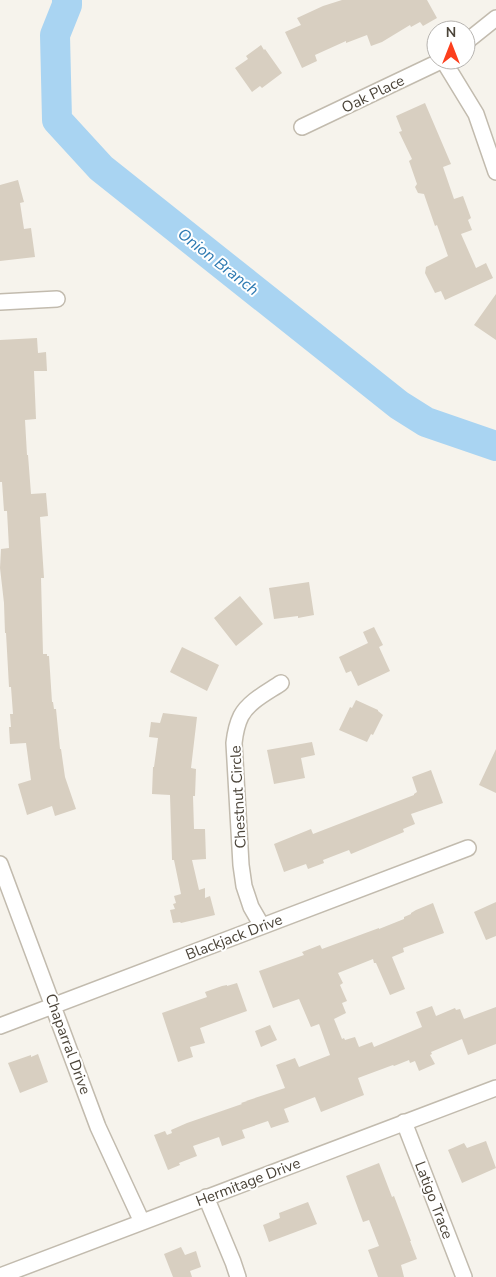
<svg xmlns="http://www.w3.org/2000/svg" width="496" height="1277" font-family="'Nunito Sans',sans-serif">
<rect width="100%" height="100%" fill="#f6f3ec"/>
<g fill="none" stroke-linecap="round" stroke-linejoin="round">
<path stroke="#a9d4f2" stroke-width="30" d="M67,0v5l-12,30 2,85 44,48 298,237 27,17 70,24"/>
</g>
<path fill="#d8cfc1" d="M342,0h85l10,18 -14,8 -3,-4 -9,5 -1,-2 -28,17 -11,4 -4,-11 -21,8v-2l-31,14 2,6 -15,7 -17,-36 16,-7 -4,-7 26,-12z
M261,45l3,5 1,-1 17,24 -20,15 -2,-2 -8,6 -17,-24 13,-9 -2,-3z
M425,103l26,61 -8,3 11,32 9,-3 8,22 -3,2 4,10 -11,4 15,34 10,-5 7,15 -48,22 -4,-9 -6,2 -10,-20 1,-6 22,-11 -11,-31 -2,1 -11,-32 -6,-1 -3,-6 2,-3 -8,-23 3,-2 -13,-27 3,-1 -6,-15z
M18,180l6,22 -4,1 4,26 7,-1 4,29 -35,4v-76z
M496,294v46l-22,-15z
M37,338l1,15 8,-1 1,19h-13l2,48 -11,1 2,35h1l3,39 15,-1 2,23 -8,1 4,61h-3l2,76h4v2h2l3,46h1l1,7h2l4,40h1l4,28 11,32 -21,7 -3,-10 -25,9 -9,-31 13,-4 -5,-37 -16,1 -1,-17h2l-1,-13h3l-2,-27h-2l-3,-54h-1l-1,-30 -4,-35 1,-19 8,-1 -2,-37h-3l-2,-29h-2v-142z
M309,582l5,33 -16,3v-2l-24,3 -5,-31z
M240,596l23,28 -27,22 -22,-28z
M374,627l9,18 -4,2 11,24 -32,15 -7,-15 -5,2 -7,-16 29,-14 -5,-11z
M182,647l37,18 -12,26 -37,-19z
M356,700l22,10v1l5,4 -10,20 -2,-1 -4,8 -28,-12 11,-23 2,1z
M163,713l34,4 -6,51 5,1 -1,27h-2l1,33h11l1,30 -14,1 7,30 6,-2v10l5,-2 5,19 -34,8 -1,-1 -7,1 -3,-13 5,-1 -2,-5 3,-1 -2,-7 7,-2 -7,-34h-2l-2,-65 -18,-1 1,-27h1l4,-29 -9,-1 2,-15 9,1z
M312,742l3,13 -14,3 4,20 -31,6 -7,-34z
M496,749v44l-17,-8z
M431,770l12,33 -32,11 4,10 -12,5 1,3 -53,22 -2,-4 -26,10 1,3 -16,6 -2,-5 -22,8 -10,-28 37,-15 2,5 101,-39v-1l3,-2 -5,-15z
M496,902v34l-10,4 -12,-28z
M433,903l11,30 -41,15 1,4 -12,5 13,32 -15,6 -14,-32h-2l-1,-4 -35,14 5,10 -3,2 7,16 -5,2 4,10 -12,6 8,20 2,-1 1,2 10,-3 4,10 13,-5 2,5 48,-20 -6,-15 16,-6 4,10 19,-8 1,2 4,-1 4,10 32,-12v37l-28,11 -6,-16 -31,13 1,2 -2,1 5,9 -16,7 -4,-10 -5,2 -1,-3 -15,6 -1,-1 -35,13 6,17 -43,17 -6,-15 -31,12 5,13 -18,6 -3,-7 -26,9 3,8 -23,8 -3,-9 -26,9 4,10 -18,7 1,2 -12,5 -14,-35 11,-4 2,4 5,-2 -1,-3 16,-7 55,-19 -1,-1 6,-2h-1l39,-13 -9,-23 19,-7 4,9 31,-12 -11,-31 -8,3 -12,-28 -26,9 -14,-37 45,-16 -2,-3 18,-7 2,4 57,-21v1l25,-10v-2l7,-3v-1l5,-3z
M237,983l10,28 -47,17 5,15 -15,4 3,10 -15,5 -16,-49 45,-16 -2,-5 17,-6 5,-1v1z
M270,1025l7,15 -16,7 -6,-16z
M38,1054l10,28 -28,11 -12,-30 23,-8v2z
M486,1141l10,27 -34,15 -14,-33 16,-7 3,5z
M379,1163l13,34 2,-1 17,45h-1l7,18 -16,6 3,12h-26l-10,-27 11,-4 -10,-26 -6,2 -17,-46z
M308,1202l9,22 -48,18 -6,-17 17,-7 -1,-5z
M181,1247l4,8 11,-4 5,16 -11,4 2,6h-19l-9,-23z"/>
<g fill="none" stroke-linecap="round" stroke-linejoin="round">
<g stroke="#c2bbae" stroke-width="18">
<path id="street" d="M466,42l30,-24
M302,127l141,-67 33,54 20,58
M0,302l57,-3
M0,864l98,263 44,95
M262,926l-11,-19 -7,-21 -3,-21 -7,-122c1,-9 3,-19 7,-27 8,-15 27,-24 40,-33
M0,1026l468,-178
M404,1122l60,155
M206,1197l27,65 5,15
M0,1276l496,-188"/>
</g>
<use href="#street" stroke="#fff" stroke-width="15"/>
</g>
<g text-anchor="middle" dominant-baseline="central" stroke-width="4" stroke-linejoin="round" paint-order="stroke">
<g font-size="15" fill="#4b4439" stroke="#fff">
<text transform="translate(373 94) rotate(-26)">Oak Place</text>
<text transform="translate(238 797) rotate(-93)">Chestnut Circle</text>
<text transform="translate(234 937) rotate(-21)">Blackjack Drive</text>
<text transform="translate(68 1044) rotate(70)">Chaparral Drive</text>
<text transform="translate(248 1182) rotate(-21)">Hermitage Drive</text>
<text transform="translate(434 1200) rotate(69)">Latigo Trace</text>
</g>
<g font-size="16" font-style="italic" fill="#2e7ab2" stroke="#fff">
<text transform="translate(218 262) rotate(38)">Onion Branch</text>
</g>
</g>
<g transform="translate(451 45)"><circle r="24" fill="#ffffff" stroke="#b7b4b0"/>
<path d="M0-4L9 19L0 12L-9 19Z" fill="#fc3f1d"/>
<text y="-8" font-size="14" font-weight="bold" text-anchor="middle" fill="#4b4439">N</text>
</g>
</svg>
